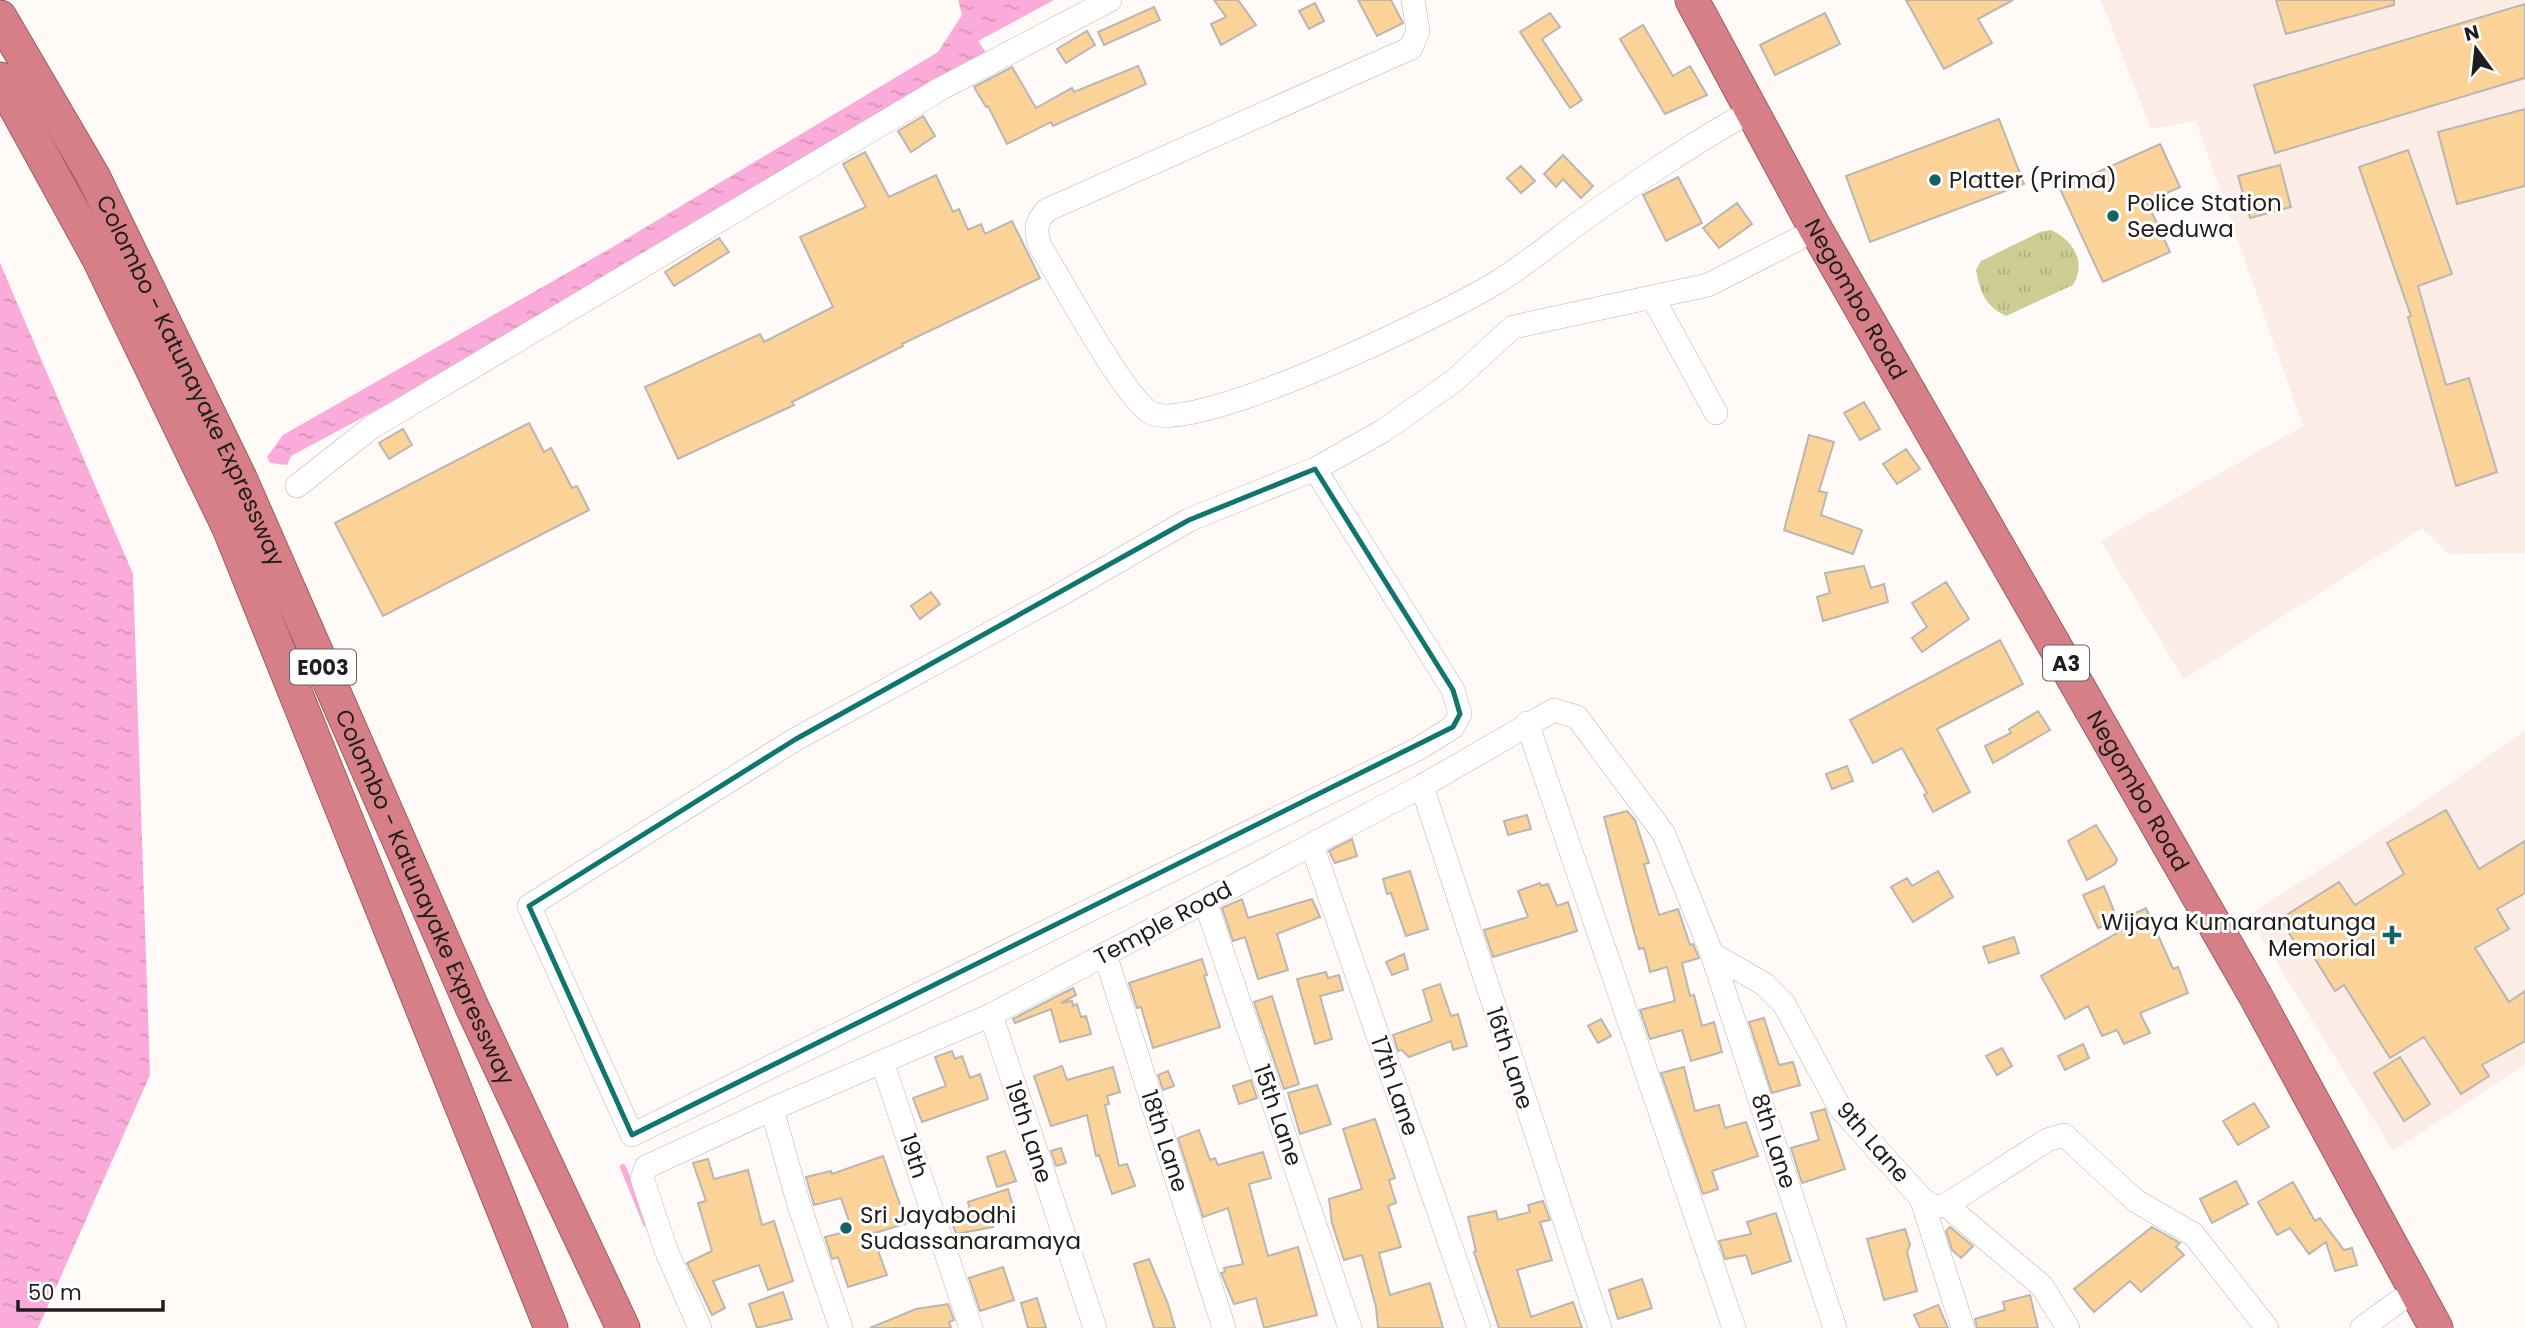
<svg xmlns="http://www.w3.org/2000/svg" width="2525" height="1328" font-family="Poppins,sans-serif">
<defs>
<pattern id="grass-tufts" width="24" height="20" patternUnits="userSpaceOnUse" patternTransform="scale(1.75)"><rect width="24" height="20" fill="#cdcc93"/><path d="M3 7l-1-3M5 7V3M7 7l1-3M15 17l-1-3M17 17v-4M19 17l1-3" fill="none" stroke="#b0af7e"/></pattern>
<pattern id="water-ripples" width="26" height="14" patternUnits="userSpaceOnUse" patternTransform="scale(1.75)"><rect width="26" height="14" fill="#faabd9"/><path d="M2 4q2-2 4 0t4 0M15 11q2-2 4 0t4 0" fill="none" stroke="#d693ba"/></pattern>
</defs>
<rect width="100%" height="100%" fill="#fff9f7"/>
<path fill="#fbece5" d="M2101,0h424v553l-76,1 -27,-26 -238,151 -83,-138 202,-115 -107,-305 -45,8z
M2525,731v333l-132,87 -145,-235 157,-101z"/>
<path fill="url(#grass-tufts)" d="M2051,230c22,10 36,32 22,55l-67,31c-21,-10 -26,-24 -30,-46l5,-9 59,-29z"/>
<path fill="url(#water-ripples)" d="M958,0h96l-76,41 9,13 -489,291 -207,111 -4,9 -17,-2 -3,-6 16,-22 328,-187 327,-196 24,-37z
M0,263l133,311 17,501 -112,253h-38z"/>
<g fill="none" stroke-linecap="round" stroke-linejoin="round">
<path stroke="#faabd9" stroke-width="6" d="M623,1167l23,57"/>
</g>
<path fill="#fbd399" stroke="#bab6b1" stroke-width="2" d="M1214,0h24l18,25 -35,20 -10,-21 15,-7z
M1358,0h33l12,23 -26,13z
M1906,0h107l-35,19 14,24 -48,26z
M2276,0h118v5l-108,29z
M1315,3l9,18 -15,8 -10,-18z
M2525,4v74l-250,75 -21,-68z
M1154,7l6,13 -56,25 -6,-13z
M1550,13l10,14 -18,12 40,61 -12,8 -50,-76z
M1825,13l15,31 -65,31 -15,-30z
M1643,25l30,51 17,-10 17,29 -42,19 -45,-75z
M1087,31l8,14 -29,18 -9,-14z
M1138,66l8,18 -93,42 -2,-4 -44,22 -19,-38 -2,1 -12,-20 38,-20 24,41 36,-20 2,4z
M2525,109v77l-68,18 -19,-72z
M923,116l12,20 -24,16 -13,-21z
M1999,119l25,65 -154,58 -24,-66z
M2160,144l20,43 -33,15 23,50 -67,30 -43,-93z
M2408,150l44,124 -34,12 28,99 23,-7 28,94 -41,14 -48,-169 3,-1 -52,-149z
M865,152l24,45 47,-22 17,37 6,-3 9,21 13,-6 4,10 27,-13 28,57 -138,66 1,2 -111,56 2,3 -116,54 -33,-72 115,-53 4,8 69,-35 -33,-70 66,-30 -23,-43z
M1563,155l30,31 -12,12 -18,-19 -7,8 -12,-13z
M2280,165l11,42 -41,11 -12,-42z
M1521,166l14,15 -14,12 -14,-15z
M1678,177l24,46 -36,18 -23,-46z
M1737,203l15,21 -33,24 -16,-20z
M719,238l10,14 -55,34 -9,-14z
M1864,402l16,27 -20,11 -16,-27z
M529,423l15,29 7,-4 21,40 5,-2 12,24 -206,106 -48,-93z
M403,429l9,16 -23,14 -10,-16z
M1809,435l25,7 -15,49 8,2 -6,22 41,15 -9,24 -69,-24z
M1906,449l14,20 -23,15 -14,-20z
M1864,566l7,22 13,-4 4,18 -65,19 -6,-24 13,-4 -5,-20z
M1946,582l23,37 -47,33 -10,-14 15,-11 -15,-24z
M931,592l9,12 -20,15 -9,-13z
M2000,640l23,44 -86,45 33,63 -37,20 -9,-17 3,-2 -25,-45 -29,15 -23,-43z
M2038,711l12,19 -57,33 -8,-17 26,-13 -2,-4z
M1847,766l6,15 -21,8 -6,-15z
M2446,810l33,59 46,-28v52l-28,16 12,20 -34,19 34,54 16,-11v50l-43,24 7,11 -28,18 -37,-57 -34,21 -46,-73 -9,6 -28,-45 -7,4 -20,-31 59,-37 16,23 49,-31 -17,-31z
M1627,811l8,9 14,43 -5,1 15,51 19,-6 12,36 3,-1 6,14 -17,5 8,33 4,-1 8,31 12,-4 8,30 -31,9 -9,-31 -32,9 -10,-29 35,-9 -8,-34 -17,5 -6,-24 -5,1 -7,-25 -28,-107z
M1527,815l4,14 -23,6 -4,-14z
M2096,825l21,34 -2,5 -28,16 -19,-39z
M1352,839l5,17 -22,7 -6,-12z
M1410,871l18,58 -22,7 -15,-43 -4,1 -4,-15z
M1938,871l15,26 -40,25 -22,-35 16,-9 5,8z
M1540,883l1,3 7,-2 9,22 11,-4 9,29 -84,26 -9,-27 44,-13 -10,-26z
M2104,886l14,35 -20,7 -15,-33z
M1242,899l6,19 64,-19 8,18 -43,17 11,36 -30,9 -13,-42 -12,4 -11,-33z
M2146,908l27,61 5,-2 10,26 -48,20 10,20 -26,11 -7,-14 -15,6 -14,-30 -23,13 -24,-43 85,-48 -4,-9z
M2014,937l5,16 -30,10 -6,-16z
M1404,954l4,15 -16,6 -6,-13z
M1202,959l5,16 -3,1 16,51 -67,21 -12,-41 -4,1 -8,-25z
M1326,972l2,6 11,-3 4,15 -23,6 12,43 -17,5 -18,-65z
M1440,984l11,32 7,-2 9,32 -14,4 -2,-9 -42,16 -7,-7 -4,1 -5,-16 39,-14 -9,-31z
M1073,988l3,7 -15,8 11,-2 1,5 4,-2 4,13 5,-1 5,18 -31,8 -9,-33 -36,14 -2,-4z
M1272,996l27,88 -15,5 -30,-87z
M1764,1018l15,47 14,-3 7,23 -28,8 -23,-71z
M1601,1019l10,17 -13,7 -10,-17z
M2083,1044l6,14 -24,12 -7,-14z
M2002,1048l10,18 -15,9 -11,-19z
M952,1051l3,8 7,-3 8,22 10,-4 8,25 -66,23 -9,-24 33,-12 -11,-29z
M2400,1057l30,47 -26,17 -30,-48z
M1062,1066l5,14 46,-13 7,25 -13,4 2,8 -4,1 14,61 8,-2 8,22 -23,8 -13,-39 -3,1 -9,-41 -36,11 -17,-50z
M1684,1067l11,44 24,-6 6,23 21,-6 12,34 -46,15 6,18 -15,5 -42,-121z
M1168,1071l6,15 -11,4 -5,-15z
M1251,1080l6,18 -18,6 -6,-18z
M1317,1085l14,39 -31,10 -12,-41z
M2254,1103l15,24 -31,18 -15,-24z
M1825,1109l20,60 -43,14 -11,-35 28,-8 -8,-27z
M1375,1119l20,59 -6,2 7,23 -8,3 13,41 -22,6 11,42 40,-12 13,45h-65l-2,-21 -14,-52 -18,5 -12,-37 -3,-24 33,-10 -19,-60z
M1199,1130l11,30 5,-2 3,7 45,-13 8,26 -22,6 19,72 30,-9 19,68 -53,13 -8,-30 -22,6 -13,-31 4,-1 -1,-4 19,-4 -15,-56 -25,9 -25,-79z
M1061,1148l5,15 -10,3 -5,-15z
M1005,1151l11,30 -19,6 -10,-30z
M883,1156l18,51 4,-1 5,16 -38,12 15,41 -39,12 -10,-30 -6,2 -7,-22 27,-7 -11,-32 -27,7 -8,-28 25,-6 1,3z
M708,1159l6,20 34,-9 14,55 12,-4 19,60 -25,9 -9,-25 -46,16 12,27 -13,7 -25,-52 25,-12 -14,-48 8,-2 -13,-38z
M2236,1181l12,23 -36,19 -12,-24z
M2293,1182l22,39 5,-3 24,32 8,-2 5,17 -22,6 -9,-29 -17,12 -19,-26 -13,7 -19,-33z
M1008,1189l7,24 -24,8 2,6 -37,7 -5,-15 20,-5 -3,-12z
M1543,1201l7,19 -10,2 12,38 -35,10 14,47 42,-15 9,26h-83l-25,-76 2,-1 -8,-34 28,-6 2,9 32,-8 -2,-7z
M1776,1213l15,48 -39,13 -6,-19 -21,4 -6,-18 32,-7 -4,-12z
M1950,1227l23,19 -12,12 -9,-8 -6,-19z
M2152,1227l28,16 -4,4 8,8 -43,37 -11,-11 -36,31 -20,-23z
M1905,1229l5,16 -3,7 10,39 -33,9 -17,-61z
M1149,1259l19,45 7,24h-21l-20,-64z
M1003,1267l11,33 -34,11 -11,-33z
M1642,1279l10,29 -34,11 -9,-29z
M783,1292l9,27 -35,9 -8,-24z
M2030,1295l8,33h-61l-2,-9 30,-9 -2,-8z
M1037,1298l9,30h-18l-7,-25z
M948,1304l6,16 -5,2 2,6h-81l46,-19z
M1938,1305l10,23h-28l-6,-13z"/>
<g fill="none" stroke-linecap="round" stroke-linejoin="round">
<g stroke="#bcb5b2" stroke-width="24">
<path id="minor" d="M1413,0l5,31 -7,17 -364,162c-12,13 -12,19 -7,36 20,32 85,153 111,167 44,23 295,-100 343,-129 30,-18 58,-41 86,-62 51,-36 101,-71 155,-102
M1653,298l63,115
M1315,469l138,221 7,24 -7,13 -35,22 -786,386 -103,-229 267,-167 262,-143 131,-76 126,-51 68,-38 72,-51 58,-53 195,-42 90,-46
M297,486l75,-59 570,-339 168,-88
M1527,723l207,605
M1422,786l178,542
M1312,845l167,483
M1205,901l145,427
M1105,954l119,374
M1712,954l52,30 20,20 56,104 81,90 42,130
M991,1015l104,313
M883,1064l88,264
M772,1109l27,96 42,123
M1921,1198l12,9 13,-2 101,-65 17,-5 72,66 57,33 74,94
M1946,1205l96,81 26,42
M700,1328l-34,-78 -24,-72 4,-11 126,-58 219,-94 431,-229 132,-76 23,7 87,117 48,120 123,374
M2362,1328l37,-27"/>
</g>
<g stroke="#975d62" stroke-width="35">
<g id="highway">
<path id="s1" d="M1692,0l123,228 440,767 181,333"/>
<path id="s2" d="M0,17l93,159 147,302 232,529 151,321"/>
<path d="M0,79l98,178 131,271 322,800"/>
</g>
</g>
<use href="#minor" stroke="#fff" stroke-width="23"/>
<use href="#highway" stroke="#d77f87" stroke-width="33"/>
</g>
<path fill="none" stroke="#0f766e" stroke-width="5" stroke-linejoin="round" d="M1315,469l138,221 7,24 -7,13 -821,408 -103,-229 267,-167 393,-219z"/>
<g fill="#136366" stroke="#fff" stroke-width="2.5">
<circle cx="1935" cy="180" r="7"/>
<circle cx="2113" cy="216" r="7"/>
<path d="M2388.5 924.5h7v7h7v7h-7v7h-7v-7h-7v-7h7z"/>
<circle cx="846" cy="1228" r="7"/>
</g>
<g text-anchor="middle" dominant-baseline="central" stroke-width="6" stroke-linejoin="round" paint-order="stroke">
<g fill="#fff" stroke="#636261" stroke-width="2">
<rect x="2043" y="645.5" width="46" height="35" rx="5"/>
<rect x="290" y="649.5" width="66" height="35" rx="5"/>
</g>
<g font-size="21" font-weight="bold" fill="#201e1d">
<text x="2066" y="663">A3</text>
<text x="323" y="667">E003</text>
</g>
<g font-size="23" fill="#201e1d" stroke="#fff" text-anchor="start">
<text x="1949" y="180">Platter (Prima)</text>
<text x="2127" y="203">Police Station<tspan x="2127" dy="26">Seeduwa</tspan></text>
<text x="2376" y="922" text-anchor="end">Wijaya Kumaranatunga<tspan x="2376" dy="26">Memorial</tspan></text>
<text x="860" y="1215">Sri Jayabodhi<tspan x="860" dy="26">Sudassanaramaya</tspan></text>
</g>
<g font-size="23" fill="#201e1d" stroke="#fff">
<text stroke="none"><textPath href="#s1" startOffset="341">Negombo Road</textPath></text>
<text stroke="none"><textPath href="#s2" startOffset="411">Colombo - Katunayake Expressway</textPath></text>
<text stroke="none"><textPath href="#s1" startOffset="908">Negombo Road</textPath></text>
<text stroke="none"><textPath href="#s2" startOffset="978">Colombo - Katunayake Expressway</textPath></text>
<text transform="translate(1163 923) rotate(-28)">Temple Road</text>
<text transform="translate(1510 1058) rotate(72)">16th Lane</text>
<text transform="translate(1395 1086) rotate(71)">17th Lane</text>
<text transform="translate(1278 1115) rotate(71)">15th Lane</text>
<text transform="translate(1029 1132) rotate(72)">19th Lane</text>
<text transform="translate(1165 1141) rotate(72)">18th Lane</text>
<text transform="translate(1774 1141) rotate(72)">8th Lane</text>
<text transform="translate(1873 1142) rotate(49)">9th Lane</text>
<text transform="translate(914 1156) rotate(72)">19th</text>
</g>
</g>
<g transform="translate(2476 49) rotate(345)" stroke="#ffffff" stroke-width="5" paint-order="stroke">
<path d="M0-5L12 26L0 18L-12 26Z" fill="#201e1d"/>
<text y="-10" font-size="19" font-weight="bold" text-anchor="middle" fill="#201e1d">N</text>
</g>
<path d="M18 1300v10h145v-10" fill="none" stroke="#201e1d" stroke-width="3.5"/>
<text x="28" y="1300" font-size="21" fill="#201e1d" stroke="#ffffff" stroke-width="5" paint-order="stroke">50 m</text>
</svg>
